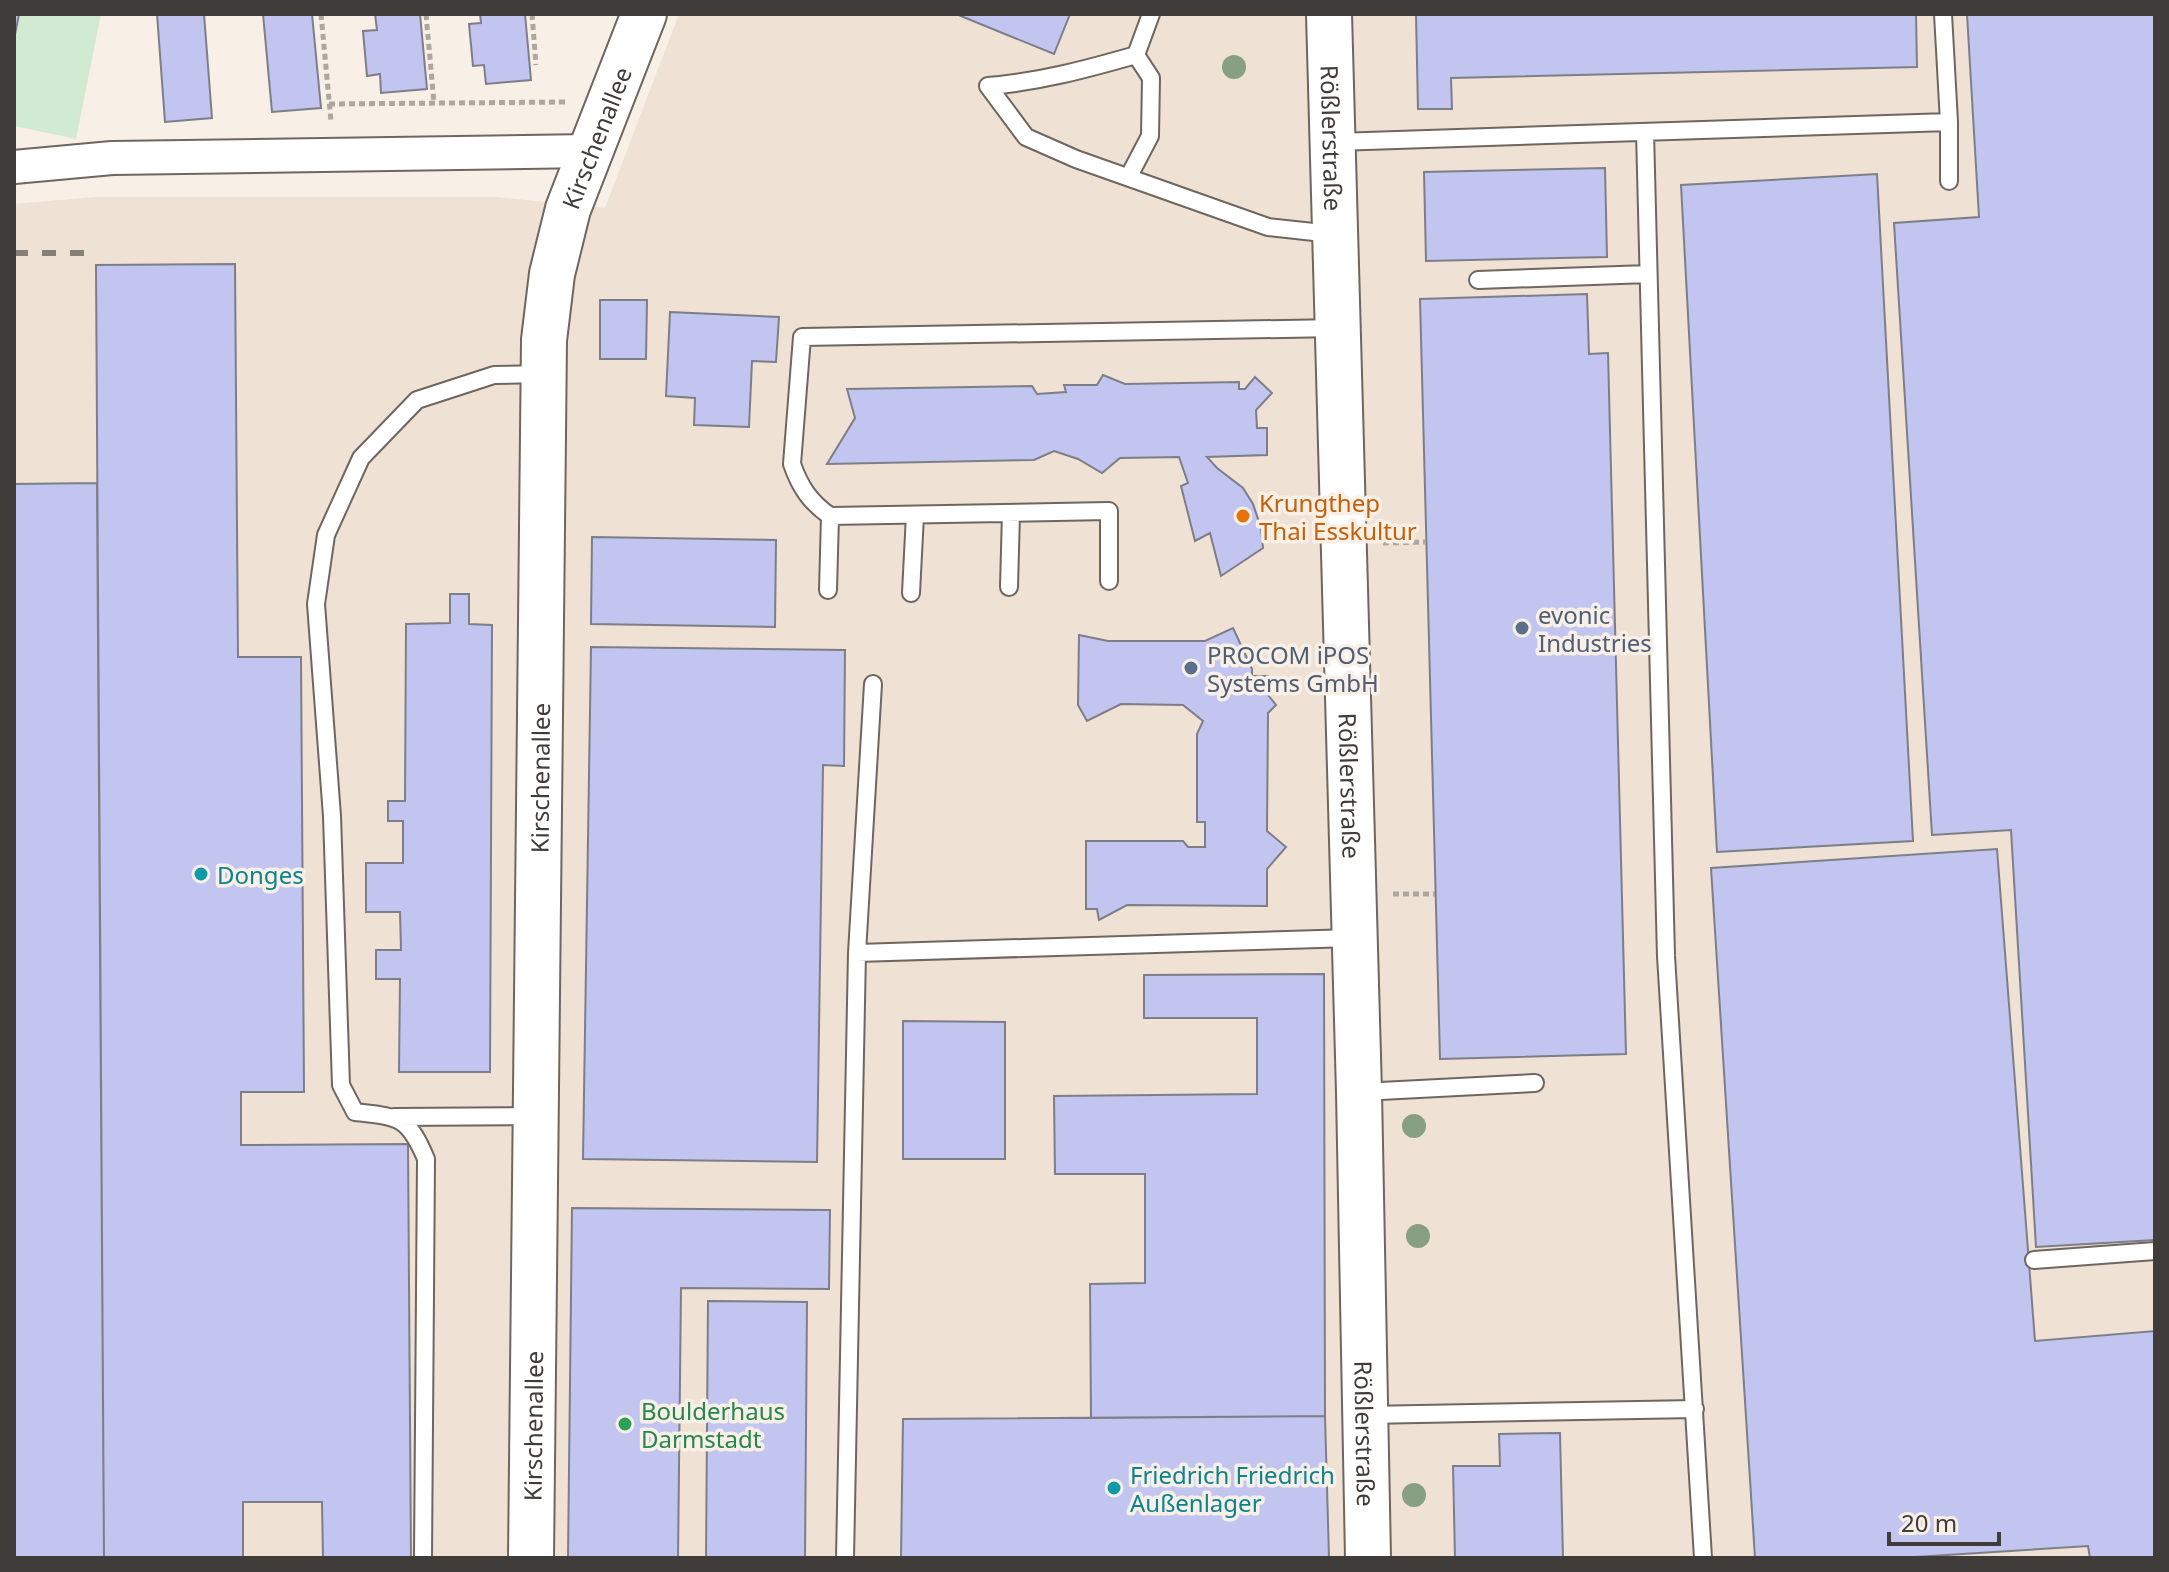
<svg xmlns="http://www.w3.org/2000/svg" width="2169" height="1572" font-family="'Noto Sans',sans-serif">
<rect width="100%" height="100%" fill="#f8efe6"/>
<path fill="#efe1d3" d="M679,14h1476v1544h-2141v-1354l81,-7h400l110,11z"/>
<path fill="#d1ead2" d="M19,14h82l-25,125 -62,-13v-86z"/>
<path fill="#c1c5f0" stroke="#7d7e88" stroke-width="2" d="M14,14h5l-5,26z
M157,14h47l8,104 -47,4z
M263,14h49l9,94 -49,4z
M375,14h45l7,75 -46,4 -1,-19 -13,2 -4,-45 14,-1z
M480,14h45l6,66 -45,4 -2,-19 -11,1 -4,-42 12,-1z
M956,14h114l-16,40z
M1416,14h500l1,53 -466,11 1,31h-34z
M1967,14h188v1226l-119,7 -25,-417 -79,5 -38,-612 85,-6z
M1605,168l2,89 -181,4 -2,-89z
M1877,174l36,667 -196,11 -36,-667z
M235,264l3,393h63l3,435h-63v53l167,-1 3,414h-88l-1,-56h-79v56h-139l-8,-1293z
M1587,294l2,60 19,-1 18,701 -186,5 -20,-760z
M600,300h47l-1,59h-46z
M670,312l109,5 -3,45 -24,-1 -3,66 -55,-2 1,-27 -29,-2z
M1103,375l22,9 114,-2v7h6l10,-12 17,16 -16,17 1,18h10v27l-60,2 10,11 26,20 10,16 8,24 2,20 -42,28 -11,-43 -15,8 -14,-55 7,-3 -9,-26 -59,1 -18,15 -24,-14 -24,-8 -20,9 -207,4 28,-46 -8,-29 185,-3 5,8 29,-2 -2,-7h33z
M97,483l7,1075h-90v-1074z
M592,537l184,3 -1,87 -184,-3z
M450,594h19v30l23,1 -2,447h-91l1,-93h-24v-29h25l-1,-38h-34v-49h37v-42h-15v-20h17l1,-177 44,-1z
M1233,628l19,41v7h16v19l8,10 -8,8 -1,118 19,16 -19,22v37l-140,-1 -28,15 -2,-11h-11v-68h97l5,6h17v-25h-8v-88l6,-13 -20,-16 -62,-1 -34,17 -9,-16 1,-70 29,6h97z
M591,647l254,3 -1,116 -21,-1 -6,397 -234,-3z
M1997,849l38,492 120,-10v227h-65l-2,-12 -189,12h-144l-44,-690z
M1324,974l1,442 -234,2 -1,-134 55,-1v-109h-90l-1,-78 203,-2v-76h-113v-43z
M903,1021l102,1v137h-102z
M572,1208l258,2 -1,79 -148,-1 -3,270h-110z
M708,1301l99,1 -2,256h-99z
M1325,1416l4,142h-428l2,-139z
M1560,1433l3,125h-108l-2,-92h47l-1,-32z"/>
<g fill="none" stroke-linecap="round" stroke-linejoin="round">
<g stroke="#6e665f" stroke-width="20">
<path id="lane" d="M1136,55l15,-41
M988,86l38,51 50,22 192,68 64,7
M988,86c51,-4 99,-17 148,-31
M1645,132l21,824 37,602
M1336,142l613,-20 -6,-108
M1129,176l21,-40 1,-58 -15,-23
M1949,181v-59
M1478,280l170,-6
M1109,581v-70l-279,5c-20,-14 -30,-29 -38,-52l10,-127 535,-9
M1009,587l2,-74
M828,590l2,-74
M911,593l4,-78
M857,953l495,-15
M1361,1092l174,-9
M394,1117l140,-1
M2034,1260l121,-9
M1366,1415l329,-6
M423,1558l3,-399c-18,-43 -27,-42 -71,-47l-14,-27 -9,-269 -16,-212 10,-69 35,-77 56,-58 77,-25 48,-1
M845,1558l12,-605 16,-269"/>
</g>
<g stroke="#6e665f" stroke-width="36">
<path id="street" d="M14,167l98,-9 477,-7"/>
</g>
<g stroke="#6e665f" stroke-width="48">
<g id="secondary">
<path id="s1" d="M1329,14l30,1078 9,466"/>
<path id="s2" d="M531,1558l13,-1218 8,-66 16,-65 76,-195"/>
</g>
</g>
<path stroke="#aea7a0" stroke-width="5" stroke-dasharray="6 4" stroke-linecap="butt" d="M321,14l10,107
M426,14l8,89
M532,14l4,51
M329,104l239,-2
M1383,543l43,-1
M1393,894h42"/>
<use href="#lane" stroke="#fff" stroke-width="16"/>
<use href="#street" stroke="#fff" stroke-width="32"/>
<use href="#secondary" stroke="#fff" stroke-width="44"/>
<path stroke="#86807b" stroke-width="6" stroke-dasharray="14 14" stroke-linecap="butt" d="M14,253h80"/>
</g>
<g fill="#879f82">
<circle cx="1234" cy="67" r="12"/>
<circle cx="1414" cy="1126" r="12"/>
<circle cx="1418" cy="1236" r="12"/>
<circle cx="1414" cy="1495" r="12"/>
</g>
<circle fill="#e8710a" stroke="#f8efe6" stroke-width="3" cx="1243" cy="516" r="8"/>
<g fill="#5c6f8a" stroke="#f8efe6" stroke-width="3">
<circle cx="1522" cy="628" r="8"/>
<circle cx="1191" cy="668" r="8"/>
</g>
<g fill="#0f9aa8" stroke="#f8efe6" stroke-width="3">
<circle cx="201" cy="874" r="8"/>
<circle cx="1114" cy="1488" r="8"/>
</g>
<circle fill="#2e9e5b" stroke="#f8efe6" stroke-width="3" cx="625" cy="1424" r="8"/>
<g text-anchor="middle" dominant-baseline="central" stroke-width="7" stroke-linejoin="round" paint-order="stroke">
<g font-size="24" fill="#403c39" stroke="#f8efe6">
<text stroke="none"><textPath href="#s2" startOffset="1428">Kirschenallee</textPath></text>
<text stroke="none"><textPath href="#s1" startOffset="124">Rößlerstraße</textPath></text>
<text stroke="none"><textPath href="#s2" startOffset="780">Kirschenallee</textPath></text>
<text stroke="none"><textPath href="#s1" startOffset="772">Rößlerstraße</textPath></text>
<text stroke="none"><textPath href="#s2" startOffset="132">Kirschenallee</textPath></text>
<text stroke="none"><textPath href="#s1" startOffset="1420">Rößlerstraße</textPath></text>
</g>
<g font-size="24" fill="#c56008" stroke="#f8efe6" text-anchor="start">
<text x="1259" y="502">Krungthep<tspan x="1259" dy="28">Thai Esskultur</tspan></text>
</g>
<g font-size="24" fill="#4e5e75" stroke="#f8efe6" text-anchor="start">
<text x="1538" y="614">evonic<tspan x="1538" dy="28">Industries</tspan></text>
<text x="1207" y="654">PROCOM iPOS<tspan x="1207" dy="28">Systems GmbH</tspan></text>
</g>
<g font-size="24" fill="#0d838f" stroke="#f8efe6" text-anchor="start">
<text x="217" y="874">Donges</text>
<text x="1130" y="1474">Friedrich Friedrich<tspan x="1130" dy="28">Außenlager</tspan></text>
</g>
<g font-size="24" fill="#27864d" stroke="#f8efe6" text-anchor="start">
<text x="641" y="1410">Boulderhaus<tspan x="641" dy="28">Darmstadt</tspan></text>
</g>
</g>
<rect width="2169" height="1572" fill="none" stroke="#403c39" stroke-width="32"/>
<path d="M1889 1532v12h110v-12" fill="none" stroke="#403c39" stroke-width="4"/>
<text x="1901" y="1532" font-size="24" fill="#403c39" stroke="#f8efe6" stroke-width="6" paint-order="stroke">20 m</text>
</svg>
